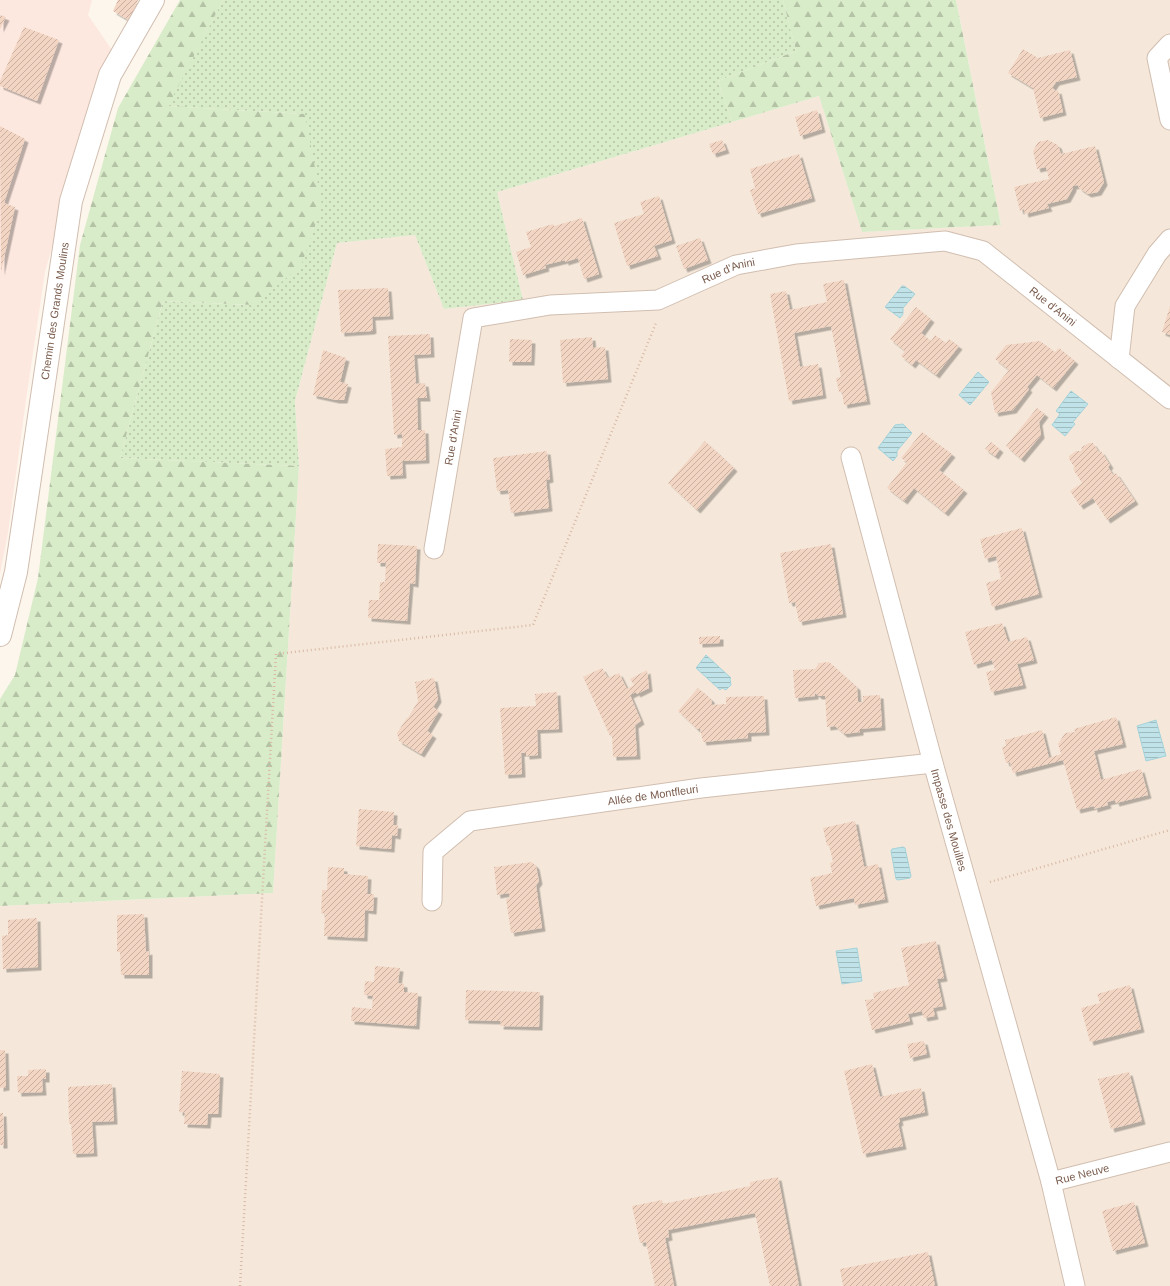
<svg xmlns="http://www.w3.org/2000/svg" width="1170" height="1286" font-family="Arial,sans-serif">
<defs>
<pattern id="grass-dots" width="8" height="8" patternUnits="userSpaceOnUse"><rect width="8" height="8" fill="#d8ecc9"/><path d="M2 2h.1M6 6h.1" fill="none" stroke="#b4c2a5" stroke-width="1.8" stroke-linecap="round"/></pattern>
<pattern id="forest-firs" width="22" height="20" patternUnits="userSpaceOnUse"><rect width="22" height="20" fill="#d8ecc9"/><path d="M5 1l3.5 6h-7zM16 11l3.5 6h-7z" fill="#b4c2a5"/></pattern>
<pattern id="water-rules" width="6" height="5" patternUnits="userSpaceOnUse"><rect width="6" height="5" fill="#bfe3e8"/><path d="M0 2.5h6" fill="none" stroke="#a0bbbe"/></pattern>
<pattern id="building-hatch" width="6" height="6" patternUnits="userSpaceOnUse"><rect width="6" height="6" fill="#f3d5c3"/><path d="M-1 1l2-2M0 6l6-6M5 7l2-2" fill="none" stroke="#cab0a1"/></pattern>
<filter id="shadow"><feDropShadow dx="3.5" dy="3.5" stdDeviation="0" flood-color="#0004"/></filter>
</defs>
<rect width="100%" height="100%" fill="#fdf6ec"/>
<path fill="#f5e8da" d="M956,0h214v1286h-1170v-380l273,-13 26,-427 -4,-65 42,-158 78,-8 29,74 79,-9 -26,-108 322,-96 43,136 139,-7z"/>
<path fill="#fde8e0" d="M0,0h92l-4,15 28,41 -42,112 -29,104 -19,128 -18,133 -8,41z"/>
<path fill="url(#grass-dots)" d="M223,0h560l13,51 -78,30 14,41 -235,70 26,108 -79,9 -29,-74 -78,8 -42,158 4,65 -179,-8 43,-157 90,4 52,-191 -138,-8z"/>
<path fill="url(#forest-firs)" d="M180,0h43l-55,106 137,8 17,92 -21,60 -48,39 -90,-4 -43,157 179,8 -26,427 -273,13v-207l15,-24 23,-97 42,-333 38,-137z
M783,0h173l45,225 -139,7 -43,-136 -87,26 -14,-41 78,-30z"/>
<path fill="url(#water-rules)" stroke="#a5d3da" d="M902,286h2l11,8 -12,14v6l-3,4 -15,-11z
M978,372l11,10 -19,23 -11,-10z
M1071,391l17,13 -15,18 2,2 -10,12 -13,-11 8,-11 -4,-3z
M903,424l9,9 -15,18v5l-4,5 -15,-13 17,-23z
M706,655l25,23 -1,1 1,6 -5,5 -4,-2 -2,2 -24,-22z
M1156,720l10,36 -20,5 -9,-35z
M903,847l2,1 6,28 -1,2 -12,2 -2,-1 -5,-28 1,-2z
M857,948l5,33 -20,3 -6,-33z"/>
<path fill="url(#building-hatch)" filter="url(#shadow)" d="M118,0h20l-8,21 -17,-10z
M0,15l6,2 -6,12z
M24,27l35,13 -22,61 -37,-15v-5z
M1023,49l15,9 32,-8 7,27 -21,5 -4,6 4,3 2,-1 5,22 -23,6 -7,-30 -25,-15z
M817,110l5,19 -22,7 -5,-19z
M0,126l25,13 -21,64 11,4 -14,65z
M722,140l4,10 -13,4 -4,-10z
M1048,140l10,5 3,9 34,-8 9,36 -6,10 -10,2 -9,-6 -1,-3 -5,1v2l-6,11 -20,5 2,4 -24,6 -1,-5 -4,2 -6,-24 35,-8 -3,-12 -9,2 -4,-18 5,-9z
M799,154l13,44 -54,16 -8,-24 5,-2 -5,-19z
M659,196l13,44 -18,6 4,10 -31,10 -13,-43 30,-9 -4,-12z
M582,218l17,56 -15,5 -6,-21 -13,4v-2l-20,5 1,3 -23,7 -7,-23 15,-5 -5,-15 27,-8 1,2z
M700,238l8,22 -24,9 -8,-23z
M844,280l23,121 -23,4 -2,-13h-3l-3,-14 5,-1 -10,-51 -37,7 6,34 18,-3 5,31 -34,6 -19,-107 16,-3 4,19 37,-8 -4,-18z
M388,288l2,28 -18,1 1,13 -2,1 -30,2 -3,-43z
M1170,306v29l-8,-3z
M916,307l15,12 -10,14 10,8 4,-6 11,8 3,-4 10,7 -23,29 -20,-15 -4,5 -11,-9 4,-5 -15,-12z
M430,334l1,20 -17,1 2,29 9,-1 2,15h-10l1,32h7l1,30 -24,1 1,14 -16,1 -2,-27 17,-2v-13l-8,1 -6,-99z
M592,337l1,11 12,-1 3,32 -45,4 -3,-43z
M510,339l22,1 -1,22h-22z
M1040,341l15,11 4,-4 16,13 -22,27 -16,-13 -10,12 2,2 -16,21 -18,3 -4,-21 18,-22 -14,-11 11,-14z
M323,350l23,8 -6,24 8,2 -4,16h-8l-23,-5z
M1037,408l8,6 -6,8 2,13 -20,24 -15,-13z
M922,432l30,22 -13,16 25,20 -19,23 -31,-25 -10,13 -17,-13 20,-26 -6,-4z
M705,441l29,27 -37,42 -29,-27z
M991,442l9,7 -5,7 -10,-7z
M1089,443h4l6,9 2,-1 9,14 -2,2 5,8 3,-2 19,28 -28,19 -14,-22 -13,8 -10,-15 12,-8 -9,-14 2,-1 -6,-9v-3l7,-5h5l1,-4z
M547,451l3,28 -4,1 3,28 -38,5 -3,-23 -11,1 -4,-33z
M1022,528l17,66 -47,13 -6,-24 15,-4 -5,-23 -11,3 -5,-20z
M378,544l39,2 -2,38 -5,-1 -3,38 -39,-3 1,-18h10l1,-18h5l1,-19h-9z
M831,544l12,70 -44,8 -4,-20 -6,1 -9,-50z
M1002,623l6,19 19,-5 7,23 -17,4 6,21 -32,7 -5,-20 9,-2 -3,-10 -18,5 -9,-33z
M720,636v7l-21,1v-7z
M829,662l28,25 1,14 1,1h4v-6l17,-1 2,32 -22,2v3l-16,2 -9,-8 -8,1 -2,-31h-6l-4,-3v3l-20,2 -2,-28 22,-1 4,-6z
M602,668l6,10 11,-5 8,16 7,-4 -4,-6 17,-9 2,18 -12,6 -1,-2 -6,3 11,26 -6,4 2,31 -24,1 -1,-22 -2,1 -27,-59z
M434,678l4,21 -5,8 6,4 -12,20 6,4 -12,19 -22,-13 -2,-8 10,-15h1l10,-17 -3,-19z
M698,688l13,11 1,6 14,-1v-7l38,-1 2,36 -18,1v5l-45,4 -3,-13h-3l-19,-18z
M557,692l2,37 -22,1 1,25 -12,1v-3h-5l1,21 -17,1 -5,-67 36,-2 -1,-12z
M1116,717l7,27 -29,7 7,29 40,-11 7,26 -32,8 -1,-3 -8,2 1,3 -14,4v-3l-17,4 -14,-50 -50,13 -3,-11 -4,1 -4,-16 4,-1 -1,-6 37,-10 7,28 12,-4 -3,-10 7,-11 10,-1 -1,-3z
M359,809l35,3 -1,13h5l-1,11 -5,-1 -1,14 -35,-3z
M855,821l9,46 14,-3 7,35 -30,6 -1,-7 -38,8 -6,-28 22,-5 -2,-10 3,-1 -4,-17 -2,1 -4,-18z
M532,862l4,4 3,15 -3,4 6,43 -31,5 -5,-34 4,-1 -1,-5 -12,2 -3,-28z
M328,867l16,1v6l24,2 -1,18h7l-1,17 -8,-1 -1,28 -40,-2 1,-22 -4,-1 1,-23h5z
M144,914l2,38 3,-1v24h-28l-1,-23h-3v-37z
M37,918l1,49 -35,2 -1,-33 6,-1v-15z
M936,941l8,37 -7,1 6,27 -10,2 2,8 -11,2 -2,-7 -14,3 2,7 -38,9 -7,-30 9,-1 -1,-6 36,-8 -8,-37z
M375,966l25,2 -2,15 6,1v8l14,1 -2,33 -65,-5 1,-14 20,2 1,-13 -9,-1 1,-14 9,1z
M1130,985l11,44 -51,13 -9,-34 19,-5 -3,-9z
M466,990l74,2 -1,35 -39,-1 1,-5 -36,-1z
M924,1041l3,13 -17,4 -3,-14z
M0,1050h5l1,37 -6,1z
M872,1064l8,33 41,-9 4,24 -26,6 1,4 -2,1 5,23 -40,8 -19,-83z
M46,1069v10h-4l1,13 -25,1 -1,-17h11v-6z
M182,1071l38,3 -2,40h-10l-1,11 -23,-1 1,-11 -6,-1z
M1129,1072l13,49 -31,8 -13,-50z
M112,1084l2,37 -22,1 2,31 -21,1 -2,-30h-2l-1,-37z
M0,1113h3l1,32h-4z
M778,1177l21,109h-29l-15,-73 -87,17 1,7 -4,1 9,48h-19l-9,-44 -6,1 -8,-37 30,-6 1,4 87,-18v-4z
M1134,1202l11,41 -32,8 -11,-40z
M928,1252l7,34h-92l-3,-17z"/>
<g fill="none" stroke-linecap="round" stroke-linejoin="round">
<g stroke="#d1beb0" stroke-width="21">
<g id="minor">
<path d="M1170,44l-13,14 13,62"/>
<path d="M1119,359l6,-53 32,-52 13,-15"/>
<path id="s1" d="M851,457l82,306 118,419"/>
<path id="s2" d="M434,549l39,-231 77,-13 108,-5 78,-35 60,-11 149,-13 38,10 187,148"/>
<path id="s3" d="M432,901l1,-49 37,-31 231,-33 232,-25"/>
<path id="s4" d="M1075,1286l-24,-104 119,-30"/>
</g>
</g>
<g stroke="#d1beb0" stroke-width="24">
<g id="tertiary">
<path id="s5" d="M0,635l16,-63 55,-371 39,-126 43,-75"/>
</g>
</g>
<path stroke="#d9b8a5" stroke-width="2.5" stroke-dasharray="1 3" stroke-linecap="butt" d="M990,882l180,-52
M240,1286l36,-632 257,-29 123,-302"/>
<use href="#minor" stroke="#fff" stroke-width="19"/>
<use href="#tertiary" stroke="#fff" stroke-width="22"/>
</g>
<g text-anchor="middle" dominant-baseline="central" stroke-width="4" stroke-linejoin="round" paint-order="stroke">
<g font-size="11" fill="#7a5c4d" stroke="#fffaf3">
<text stroke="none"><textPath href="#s2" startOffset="497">Rue d'Anini</textPath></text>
<text stroke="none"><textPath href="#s2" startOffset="845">Rue d'Anini</textPath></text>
<text stroke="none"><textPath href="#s5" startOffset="329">Chemin des Grands Moulins</textPath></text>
<text stroke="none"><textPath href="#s2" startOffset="113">Rue d'Anini</textPath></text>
<text stroke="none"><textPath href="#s3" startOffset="282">Allée de Montfleuri</textPath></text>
<text stroke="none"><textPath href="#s1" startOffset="376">Impasse des Mouilles</textPath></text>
<text stroke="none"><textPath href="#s4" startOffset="139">Rue Neuve</textPath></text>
</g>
</g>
</svg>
